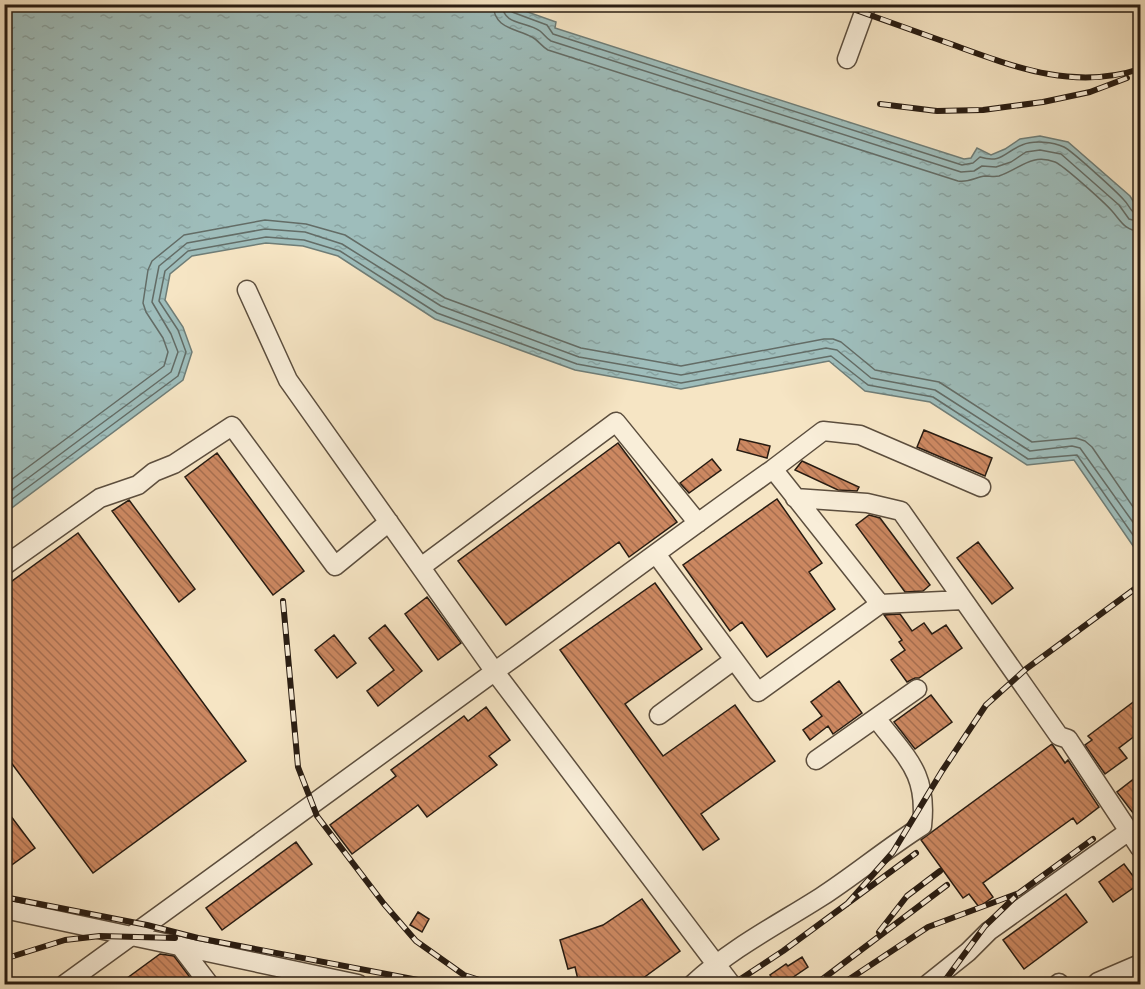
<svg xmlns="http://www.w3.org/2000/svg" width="1145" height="989" font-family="Vollkorn,serif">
<defs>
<pattern id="water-ripples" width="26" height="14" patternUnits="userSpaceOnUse" patternTransform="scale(1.5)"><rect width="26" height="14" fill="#9ebdbb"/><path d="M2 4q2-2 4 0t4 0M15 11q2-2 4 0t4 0" fill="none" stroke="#88a2a0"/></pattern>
<pattern id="building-back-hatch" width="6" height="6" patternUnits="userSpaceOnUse" patternTransform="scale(1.5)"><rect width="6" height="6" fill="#cc8861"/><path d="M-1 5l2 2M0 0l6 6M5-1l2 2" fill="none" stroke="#a66e4f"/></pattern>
</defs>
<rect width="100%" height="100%" fill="#f6e5c4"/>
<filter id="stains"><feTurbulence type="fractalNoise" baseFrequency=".00333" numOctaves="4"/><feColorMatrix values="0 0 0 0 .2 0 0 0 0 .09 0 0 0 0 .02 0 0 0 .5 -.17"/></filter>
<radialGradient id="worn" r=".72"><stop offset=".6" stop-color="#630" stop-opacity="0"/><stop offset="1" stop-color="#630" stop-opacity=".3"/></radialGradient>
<path fill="url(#water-ripples)" stroke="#6f7d77" stroke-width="1.5" d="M5,4l503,1 48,17 -1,6 409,131 7,-1 6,-10 14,7 14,-6 15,-10 20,-3 28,6 62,54 10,16v344l-66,-96 -47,5 -97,-63 -65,-11 -36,-30 -148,28 -106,-19 -140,-51 -97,-63 -35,-10 -37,-3 -74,13 -22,18 -5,26 18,27 9,25 -9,28 -178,133z"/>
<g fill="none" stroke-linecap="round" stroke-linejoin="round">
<path stroke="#636c66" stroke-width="1.5" d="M493,4c1,25 22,24 39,33 6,3 9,9 16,13l410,131c11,2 18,-4 27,-5 5,0 9,1 14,0 21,-7 32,-23 56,-14 8,3 50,41 57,49 9,10 13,20 28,20
M502,4c1,22 25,17 38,27 4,3 6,7 11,10l410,131 13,-1 8,-5 14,1 15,-5 15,-10 14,-2 21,4 58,51 10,14 11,3
M509,4l3,8 35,13 6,9 409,131 11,-2 7,-6c22,7 24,-5 42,-12 12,-5 31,-3 42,2 8,4 52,44 60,53 6,6 7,14 16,15
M4,485l160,-119 4,-14 -5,-14 -17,-26 -3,-9 5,-33 4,-9 32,-26 81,-15 41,4 39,11 100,63 136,50 100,18 143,-27h9l8,3 34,28 64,12 93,60 44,-4 9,3 7,6 48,70
M4,496l167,-124 7,-20 -7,-18 -19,-32 7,-36 28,-23 78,-14 40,3 37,12 99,62 138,51 102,18 145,-27 11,2 34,28 64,12 95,61 42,-5 8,2 60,84
M4,505l174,-129 8,-24 -8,-22 -19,-29 6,-30 23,-20 78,-14 38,3 36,11 97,62 140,51 104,19 150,-27 37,29 65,12 95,62 49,-4 63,90"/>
</g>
<path fill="url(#building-back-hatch)" stroke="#281c12" stroke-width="1.5" d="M924,430l68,28 -7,18 -68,-29z
M740,439l30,7 -3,12 -30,-8z
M618,443l59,79 -48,35 -10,-15 -113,83 -48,-64z
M217,453l87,118 -31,24 -88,-118z
M712,459l9,11 -32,23 -9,-10z
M802,461l57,26 -2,4 -19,-1 -43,-20z
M777,499l45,64 -13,9 26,37 -68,48 -25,-35 -12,9 -47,-66z
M129,500l66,89 -16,13 -67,-91z
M869,515l11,3 50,67 -7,6 -18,1 -49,-67z
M78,533l168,228 -153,112 -89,-120v-166z
M978,542l35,46 -21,16 -35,-46z
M655,583l47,66 -77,55 38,52 72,-51 40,56 -74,53 18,25 -16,11 -143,-200z
M427,597l34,46 -23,17 -33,-46z
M900,614l12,17 12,-8 8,11 14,-9 16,23 -43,30h-4l-8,4 -16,-22 14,-10 -6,-8 3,-2 -18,-25z
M385,625l37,46 -44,35 -11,-15 27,-21 -25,-32z
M334,635l22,28 -19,15 -22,-28z
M839,681l23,32 -29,21 -5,-8 -18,14 -7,-10 19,-14 -11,-14z
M931,695l21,27 -37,27 -21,-27z
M1140,697v35l-21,16 8,10 -22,16 -20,-29 7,-5 -4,-4z
M486,707l24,33 -21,16 8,9 -70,52 -9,-12 -66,49 -22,-29 66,-49 -5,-6 73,-54 4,5z
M1052,744l13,19 3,-3 31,47 -22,17 -4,-6 -90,65 10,14 -14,10 -10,-13 -6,4 -42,-58z
M1140,774v48l-23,-30z
M4,807l31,41 -26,19 -5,-7z
M296,842l16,22 -90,66 -16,-22z
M1124,864l15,20 -26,18 -14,-20z
M1066,894l21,28 -63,47 -21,-29z
M642,899l38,52 -45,33h-56l-4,-17 -7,2 -8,-29 43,-15z
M418,912l11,7 -7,13 -12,-7z
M160,954l14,2 21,28h-76z
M802,957l6,10 -25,17h-7l-6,-9 16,-11 2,2z"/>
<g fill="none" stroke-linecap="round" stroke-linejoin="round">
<g stroke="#5c4e3e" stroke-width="21">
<path id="minor" d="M847,59l20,-55
M247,290l41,90 207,292 236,312
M773,469l50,-38 37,4 121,52
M795,498l72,5 34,8 158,225 9,3 72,109
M4,566l96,-68 38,-13 16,-13 20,-8 58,-38 103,140 54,-44
M421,567l195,-145 82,101
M880,604l83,-4
M659,715l75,-55
M816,760l101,-71
M4,909l354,75
M180,946l29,38
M65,984c143,-104 286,-207 429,-312 93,-67 185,-137 279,-203l107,135 -122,88 -102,-138
M693,984c37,-35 84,-59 128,-87 34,-22 66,-49 101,-71 6,-54 -16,-68 -46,-108
M928,984l40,-32 21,-21 140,-100
M1058,984l1,-1
M1096,984l2,-2 42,-18"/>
</g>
<use href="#minor" stroke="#f9eed9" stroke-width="18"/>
<g stroke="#281c12" stroke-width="6">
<path id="rail" d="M839,4c37,13 73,26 109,39 64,23 124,48 192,26
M880,104l57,7 46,-1 60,-8 47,-10 37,-14
M283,601l15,166 19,49 67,88 32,37 48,34 28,9
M4,897l143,28 51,13 241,46
M847,904l46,-52 49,-81 44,-66 40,-36 110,-81
M879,932l28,-36 33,-25
M4,959l61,-19 35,-4 75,2
M733,984l50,-33 133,-98
M816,984l131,-99
M842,984l86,-57 91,-34 74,-54
M939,984l7,-5 39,-53 30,-29"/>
</g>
<use href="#rail" stroke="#f9eed9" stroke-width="4" stroke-dasharray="11" stroke-linecap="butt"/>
</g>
<rect width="1145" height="989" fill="none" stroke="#f6e5c4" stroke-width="24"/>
<rect x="6" y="6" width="1133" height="977" fill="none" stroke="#281c12" stroke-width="3"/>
<rect x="12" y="12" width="1121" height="965" fill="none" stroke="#281c12" stroke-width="1.5"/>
<rect width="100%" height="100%" filter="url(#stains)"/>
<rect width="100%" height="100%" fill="url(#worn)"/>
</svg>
